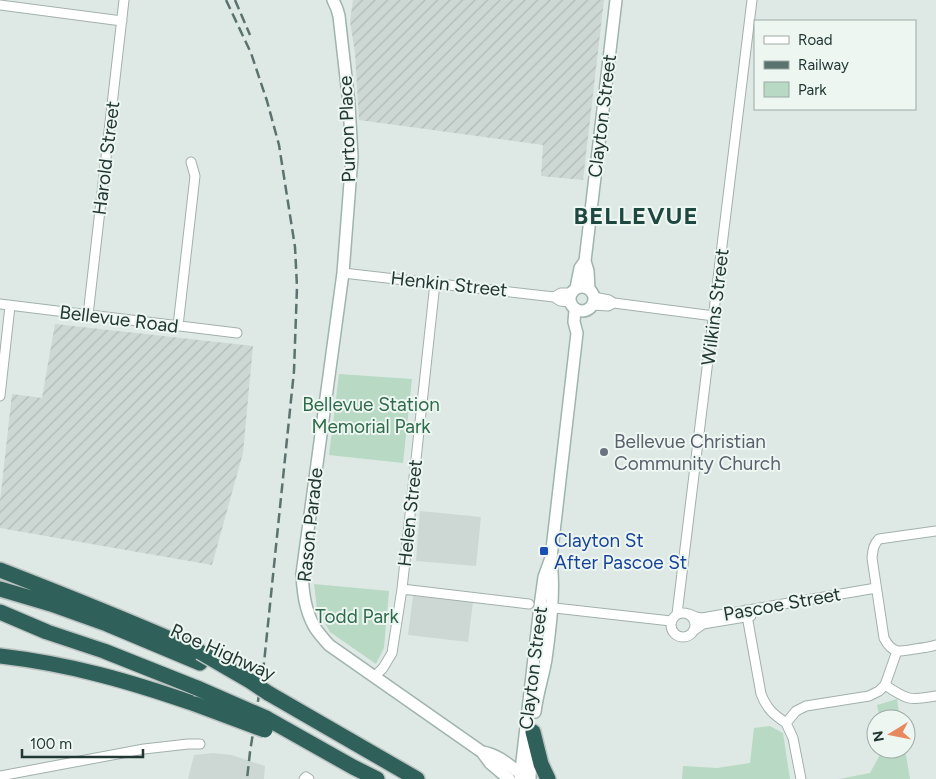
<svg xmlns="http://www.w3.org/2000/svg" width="936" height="779" font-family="Figtree,sans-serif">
<defs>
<pattern id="industrial-furrows" width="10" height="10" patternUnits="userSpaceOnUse" patternTransform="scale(1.25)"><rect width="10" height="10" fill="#cdd8d4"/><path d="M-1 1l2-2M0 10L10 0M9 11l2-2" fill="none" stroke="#b0bab6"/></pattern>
</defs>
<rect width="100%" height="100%" fill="#dee9e5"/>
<path fill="#cdd8d4" d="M420,511l61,6 -5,49 -60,-5z
M413,596l60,6 -5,40 -60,-7z
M213,753l19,2 33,11 -1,13h-76l6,-24z"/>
<path fill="url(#industrial-furrows)" d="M353,0h251l-21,180 -42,-4 2,-31 -184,-25 -4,-67 -5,-32z
M55,324l198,22 -10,107 -31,112 -212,-37v-27l12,-107 30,4z"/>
<path fill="#b8d9c3" d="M339,374l73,5 -9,84 -74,-8z
M314,584l75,7 -5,57 -8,16 -46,-32 -13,-23z
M897,699l3,20h-20l-3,-14z
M770,726l13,7 7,46h-108l1,-13 34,2 33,-5 4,-35z
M883,749h22l5,30h-71l31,-6z"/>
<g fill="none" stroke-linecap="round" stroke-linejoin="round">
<g stroke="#a2b0ac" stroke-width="11">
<path id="minor" d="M0,5l122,16
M343,273l211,24 6,4 10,1
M554,297l7,-4h10
M594,297l15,3 5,3 100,13
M0,304l237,29
M593,305l15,1 6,-3
M88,315l36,-315
M178,326l17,-150 -4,-14
M0,396l10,-90
M936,531l-57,8c-6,6 -6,11 -7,19l12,80c8,16 16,14 31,11 7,-1 14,-2 21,-4
M402,589l127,15
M546,607l125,14
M746,610l15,84c6,15 12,20 25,29l10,-12 10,-5 63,-10 10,-5 6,-6
M671 625a12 12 0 1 1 24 0a12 12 0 1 1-24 0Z
M677,614l75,-614
M689,614l7,3 6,1 174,-30
M693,631l10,-7 48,-8
M897,651l-12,34c22,15 25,16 51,11
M374,677l9,-9 9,-15 10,-64 33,-306
M786,723l7,15 8,41
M0,776l144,-27 44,-5h12
M304,779l2,-2 3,2"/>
</g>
<g stroke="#9eb4ad" stroke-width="14">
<path id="secondary" d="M333,0l4,9 2,7 10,88 3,53 -9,116 -41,301c1,18 3,36 12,52 4,7 10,13 15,19l153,107 8,11 19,16
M570 299a12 12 0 1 1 24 0a12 12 0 1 1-24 0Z
M576,288l4,-20 5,-7
M589,289l-1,-18 -3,-10 31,-261
M535,712c2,-18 8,-35 11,-53 4,-29 9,-68 5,-97
M482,752c18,3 29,15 43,25
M520,779l20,-173 4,-29 7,-19 26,-225 -3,-11 1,-12
M530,779l1,-26"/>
</g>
<g stroke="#bcc3c2" stroke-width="18">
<path id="motorway" d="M0,570c67,26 134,53 200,82
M0,589l51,15 56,20 93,39
M0,612l47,20 57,19 93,37
M0,656c69,8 129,25 195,48
M268,693l149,86
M266,718l87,49 24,12
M533,732l8,32 7,15"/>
</g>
<use href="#minor" stroke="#fff" stroke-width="9"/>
<use href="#secondary" stroke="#fff" stroke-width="11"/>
<use href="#motorway" stroke="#2f615a" stroke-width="15"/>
<path stroke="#5b736e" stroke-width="2.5" stroke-dasharray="10 5" stroke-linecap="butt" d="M226,0l25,53 16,48 12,44 16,102 2,40 -3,84 -30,292 -14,89 -3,27
M235,0l15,35"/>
<g stroke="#bcc3c2" stroke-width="18" stroke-linecap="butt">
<path id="motorway-bridge" d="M200,652l50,29 18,12
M197,688l69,30
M195,704l70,26"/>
</g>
<use href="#motorway-bridge" stroke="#2f615a" stroke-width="15"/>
</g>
<circle fill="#6b7280" stroke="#eef6f2" stroke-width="2" cx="604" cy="452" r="5"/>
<rect fill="#1a4fb4" stroke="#eef6f2" stroke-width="2" x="539" y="546" width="10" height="10" rx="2.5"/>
<g text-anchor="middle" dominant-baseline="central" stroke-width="4" stroke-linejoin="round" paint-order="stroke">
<g font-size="19" fill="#213733" stroke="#eef6f2">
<text transform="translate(602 116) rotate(-83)">Clayton Street</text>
<text transform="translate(347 129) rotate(-92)">Purton Place</text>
<text transform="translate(106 158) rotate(-83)">Harold Street</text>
<text transform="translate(449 284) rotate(6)">Henkin Street</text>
<text transform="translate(715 307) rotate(-83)">Wilkins Street</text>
<text transform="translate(119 319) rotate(7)">Bellevue Road</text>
<text transform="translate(410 513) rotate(-84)">Helen Street</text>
<text transform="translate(310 525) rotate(-84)">Rason Parade</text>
<text transform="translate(782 604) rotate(-10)">Pascoe Street</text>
<text transform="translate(223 652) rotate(24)">Roe Highway</text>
<text transform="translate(533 668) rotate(-83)">Clayton Street</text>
</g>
<g font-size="19" fill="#2e6b4a" stroke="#eef6f2">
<text x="371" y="404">Bellevue Station<tspan x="371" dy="22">Memorial Park</tspan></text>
<text x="357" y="616">Todd Park</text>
</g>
<g font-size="19" fill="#5b616d" stroke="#eef6f2" text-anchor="start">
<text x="614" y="441">Bellevue Christian<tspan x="614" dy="22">Community Church</tspan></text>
</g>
<g font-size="19" fill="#164399" stroke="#eef6f2" text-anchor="start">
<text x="554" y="540">Clayton St<tspan x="554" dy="22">After Pascoe St</tspan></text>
</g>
<g font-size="24" font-weight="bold" letter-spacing="1" fill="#1e4740" stroke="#eef6f2">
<text x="636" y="215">BELLEVUE</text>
</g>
</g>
<rect x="754" y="20" width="162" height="90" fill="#eef6f2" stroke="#9caaa6"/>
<rect x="764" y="36" width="25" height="8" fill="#ffffff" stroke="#9caaa6"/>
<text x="798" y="45" font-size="15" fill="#213733">Road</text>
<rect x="764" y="61" width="25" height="8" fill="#5b736e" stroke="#9caaa6"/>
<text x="798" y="70" font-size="15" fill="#213733">Railway</text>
<rect x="764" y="82" width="25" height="15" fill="#b8d9c3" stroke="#9caaa6"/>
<text x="798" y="95" font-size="15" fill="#213733">Park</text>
<g transform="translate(891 734) rotate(260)"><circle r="24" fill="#eef6f2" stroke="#9caaa6"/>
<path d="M0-4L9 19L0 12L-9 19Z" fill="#e8885d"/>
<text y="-8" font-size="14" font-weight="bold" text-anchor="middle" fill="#213733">N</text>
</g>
<path d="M22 749v8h121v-8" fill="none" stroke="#213733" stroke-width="2.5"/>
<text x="30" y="749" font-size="15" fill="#213733" stroke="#eef6f2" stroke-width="4" paint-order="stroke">100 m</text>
</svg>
